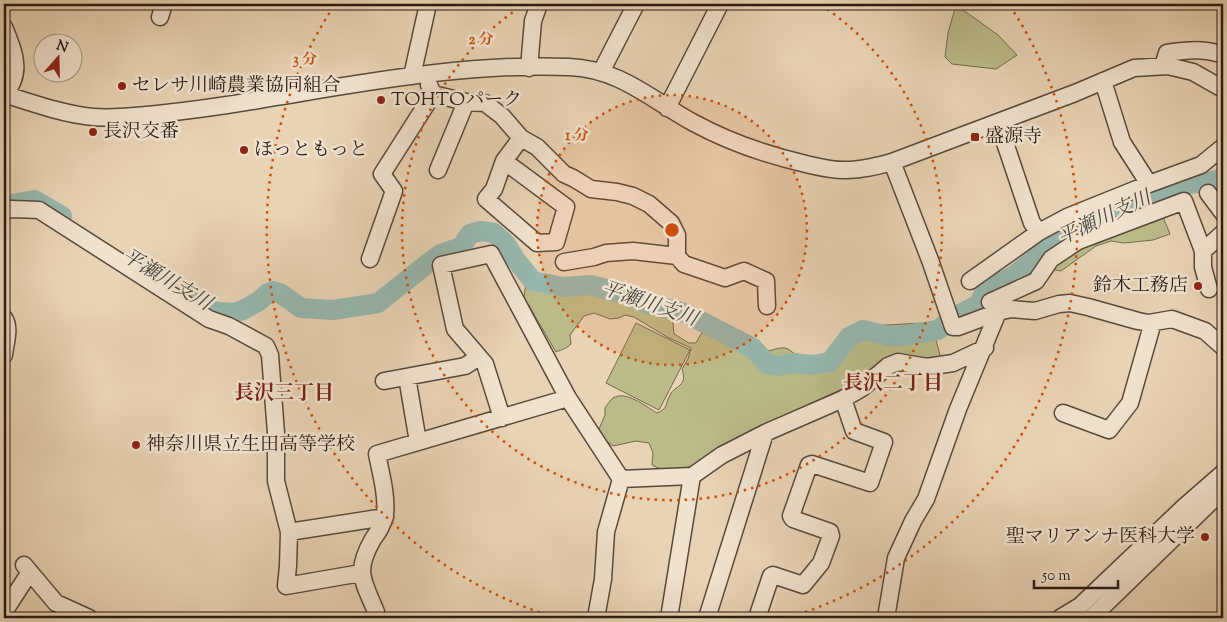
<svg xmlns="http://www.w3.org/2000/svg" width="1227" height="622" font-family="'Sorts Mill Goudy','Noto Serif JP',serif">
<rect width="100%" height="100%" fill="#e8d3b4"/>
<filter id="stains"><feTurbulence type="fractalNoise" baseFrequency=".004" numOctaves="4"/><feColorMatrix values="0 0 0 0 .2 0 0 0 0 .09 0 0 0 0 .02 0 0 0 .5 -.17"/></filter>
<radialGradient id="worn" r=".72"><stop offset=".6" stop-color="#630" stop-opacity="0"/><stop offset="1" stop-color="#630" stop-opacity=".3"/></radialGradient>
<path fill="#bbbb89" stroke="#726b4f" d="M956,5l42,30 19,20 -21,14 -44,-5 -7,-7 3,-24z
M1161,212l9,22 -17,6 -29,3 -13,-2 -15,5 -35,25 -11,-2 5,-12z
M538,274l16,7h31l22,3 27,12 32,5 6,14 2,19 15,9h7l5,-9 8,-3c17,9 35,19 54,20 8,1 14,-4 22,-3 4,1 7,4 10,6 10,5 20,5 30,0 13,-6 20,-20 30,-29l13,1 56,-3 11,13 6,23 -52,-3 -11,11 -27,18 -55,25 -103,56c-14,3 -28,7 -41,-1l1,-12 -4,-10 -13,-2 -23,5 -8,-6 -6,-11 6,-14v-7c2,-3 5,-8 8,-10 13,-8 32,8 44,15 11,-4 8,-9 13,-18 5,-10 18,-8 12,-26l6,-10 3,-11 -24,-11 -33,-20 -9,-2 -6,3 -9,1 -16,-6 -10,3 -14,19 1,9 -5,4 -10,4 -32,-55 2,-14z
M636,323l54,27 -31,60 -53,-27z"/>
<g fill="none" stroke-linecap="round" stroke-linejoin="round">
<path stroke="#97b7ae" stroke-width="20" d="M4,203l8,1 22,-4 28,16
M186,297l15,10 17,5 16,1 9,-3 16,-9 9,-8 5,-2 7,2 21,15 32,2 45,-7 49,-39 14,-10 20,-7 9,-13 11,-3 13,2 12,11 9,15 18,22 30,6 28,-2 34,9 24,11 27,5 13,5 64,33 14,16 11,2 16,-3 19,2 17,-3 19,-25 14,-7 30,7 45,-7 18,-14 23,-12 6,-13 28,-15 20,-16 8,-10 29,-19 65,-29 54,-18 29,-4 5,-3"/>
<g stroke="#58493d" stroke-width="19">
<path id="minor" d="M160,17l4,-13
M4,27c6,15 16,36 9,53 -2,6 -6,11 -9,17
M1163,66l4,-13c19,-3 37,-5 56,2
M529,68l4,-47 6,-17
M601,72l35,-68
M412,76l16,-72
M1103,81l19,61 27,42 52,-19 22,-18
M4,94c28,9 59,20 89,23 22,2 43,-1 64,-3 40,-4 80,-10 119,-17 97,-16 195,-34 293,-30 52,2 82,33 125,56 35,19 73,32 112,41 13,3 28,7 41,6 16,0 30,-4 45,-8l183,-69 59,-25 34,-2 25,6 30,17
M433,94l33,8 19,1 17,13 19,22 -17,23 -10,28 -8,10 51,44 19,-1 10,-35 -62,-46
M667,108l53,-104
M998,122l34,101 7,9 28,-15 82,-33
M521,138l16,9 27,27 9,4 18,11 26,3 16,4 16,8 22,19 6,12v21l7,8 41,14 19,-7 22,10 1,25
M892,162l38,98 23,67h5l40,-15 13,-3 24,2 24,-7 11,-1 18,4 50,14 11,2 23,-4 33,12 18,16
M438,170l28,-68
M1208,193l15,20
M4,210l8,-1 27,1 170,109 20,7 37,20 4,9 6,78v48l13,51 -1,34 -2,20 75,-13
M370,259l24,-68 -12,-17 51,-80 -4,-9
M564,262l30,-5 12,-4 27,-2 44,5
M970,281l69,-49
M1209,289l-6,-22v-16l20,-18
M990,302l46,-21 15,-22 27,-18 106,-40 19,50
M4,318c7,10 1,26 0,37
M407,377l11,65
M384,381l81,-15 14,-9
M1063,413l46,17 21,-27 21,-74 -2,-6
M502,418l-17,-54 -30,-35 -14,-64 50,-11 77,144 53,81 -15,53 -3,47 -7,39
M621,479l71,-3 30,-21 43,-22 78,-34 19,-11 26,-22 10,-4 29,5 26,-4 32,-15
M289,532l96,-15
M24,565l32,38 33,15
M4,612l26,-40
M377,618l-1,-6c-13,-32 -22,-40 -3,-73 5,-7 10,-14 12,-24 2,-20 -4,-41 -8,-61l191,-56
M669,618l23,-142
M707,618l58,-185
M757,618l14,-42 2,-1 30,10 18,-22 10,-27 -1,-4 -37,-13 -2,-3 18,-51 3,-1 58,19 14,-41 -30,-11 -11,-32
M886,618l10,-60 17,-37 13,-22 32,-90 40,-97
M1060,618l20,-12 104,-99 39,-34
M1091,618l132,-128"/>
</g>
<use href="#minor" stroke="#f0e2ce" stroke-width="16"/>
</g>
<circle cx="672" cy="230" r="135" fill="#cb500d" fill-opacity=".12"/>
<g fill="none" stroke="#cb500d" stroke-width="2.5" stroke-dasharray="2.5 5">
<circle cx="672" cy="230" r="135"/>
<path d="M821 5A270 270 0 1 1 523 5"/>
<path d="M554 617A405 405 0 0 1 334 6M1010 6A405 405 0 0 1 790 617"/>
</g>
<g fill="#8f2418" stroke="#f0e2ce" stroke-width="2">
<circle cx="122" cy="86" r="5"/>
<circle cx="381" cy="100" r="5"/>
<circle cx="93" cy="132" r="5"/>
<rect x="970" y="132" width="10" height="10" rx="2.5"/>
<circle cx="244" cy="150" r="5"/>
<circle cx="1198" cy="286" r="5"/>
<circle cx="136" cy="445" r="5"/>
<circle cx="1205" cy="537" r="5"/>
</g>
<g text-anchor="middle" dominant-baseline="central" stroke-width="5" stroke-linejoin="round" paint-order="stroke">
<g font-size="19" fill="#281b15" stroke="#f0e2ce" text-anchor="start">
<text x="132" y="86">セレサ川崎農業協同組合</text>
<text x="391" y="100">TOHTOパーク</text>
<text x="103" y="132">長沢交番</text>
<text x="985" y="137">盛源寺</text>
<text x="254" y="150">ほっともっと</text>
<text x="1188" y="286" text-anchor="end">鈴木工務店</text>
<text x="146" y="445">神奈川県立生田高等学校</text>
<text x="1195" y="537" text-anchor="end">聖マリアンナ医科大学</text>
</g>
<g font-size="20" font-style="italic" fill="#494a43" stroke="#f0e2ce">
<text transform="translate(1105 219) rotate(-25)">平瀬川支川</text>
<text transform="translate(166 281) rotate(31)">平瀬川支川</text>
<text transform="translate(649 305) rotate(19)">平瀬川支川</text>
</g>
<g font-size="20" font-weight="bold" fill="#7a1f14" stroke="#f0e2ce">
<text x="893" y="384">長沢二丁目</text>
<text x="284" y="394">長沢三丁目</text>
</g>
</g>
<circle cx="672" cy="230" r="8" fill="#cb500d" stroke="#f0e2ce" stroke-width="2.5"/>
<g font-size="15" text-anchor="middle" font-weight="bold" fill="#cb500d" stroke="#f0e2ce" stroke-width="5" stroke-linejoin="round" paint-order="stroke">
<text x="481" y="44">2 分</text>
<text x="305" y="64">3 分</text>
<text x="577" y="140">1 分</text>
</g>
<rect width="1227" height="622" fill="none" stroke="#e8d3b4" stroke-width="20"/>
<rect x="5" y="5" width="1217" height="612" fill="none" stroke="#281b15" stroke-width="2.5"/>
<rect x="10" y="10" width="1207" height="602" fill="none" stroke="#281b15"/>
<g transform="translate(58 58) rotate(20)"><circle r="24" fill="#f0e2ce" stroke="#a09284"/>
<path d="M0-4L9 19L0 12L-9 19Z" fill="#8f2418"/>
<text y="-8" font-size="14" font-weight="bold" text-anchor="middle" fill="#281b15">N</text>
</g>
<path d="M1034 580v8h84v-8" fill="none" stroke="#281b15" stroke-width="2.5"/>
<text x="1042" y="580" font-size="15" fill="#281b15" stroke="#f0e2ce" stroke-width="4" paint-order="stroke">50 m</text>
<rect width="100%" height="100%" filter="url(#stains)"/>
<rect width="100%" height="100%" fill="url(#worn)"/>
</svg>
